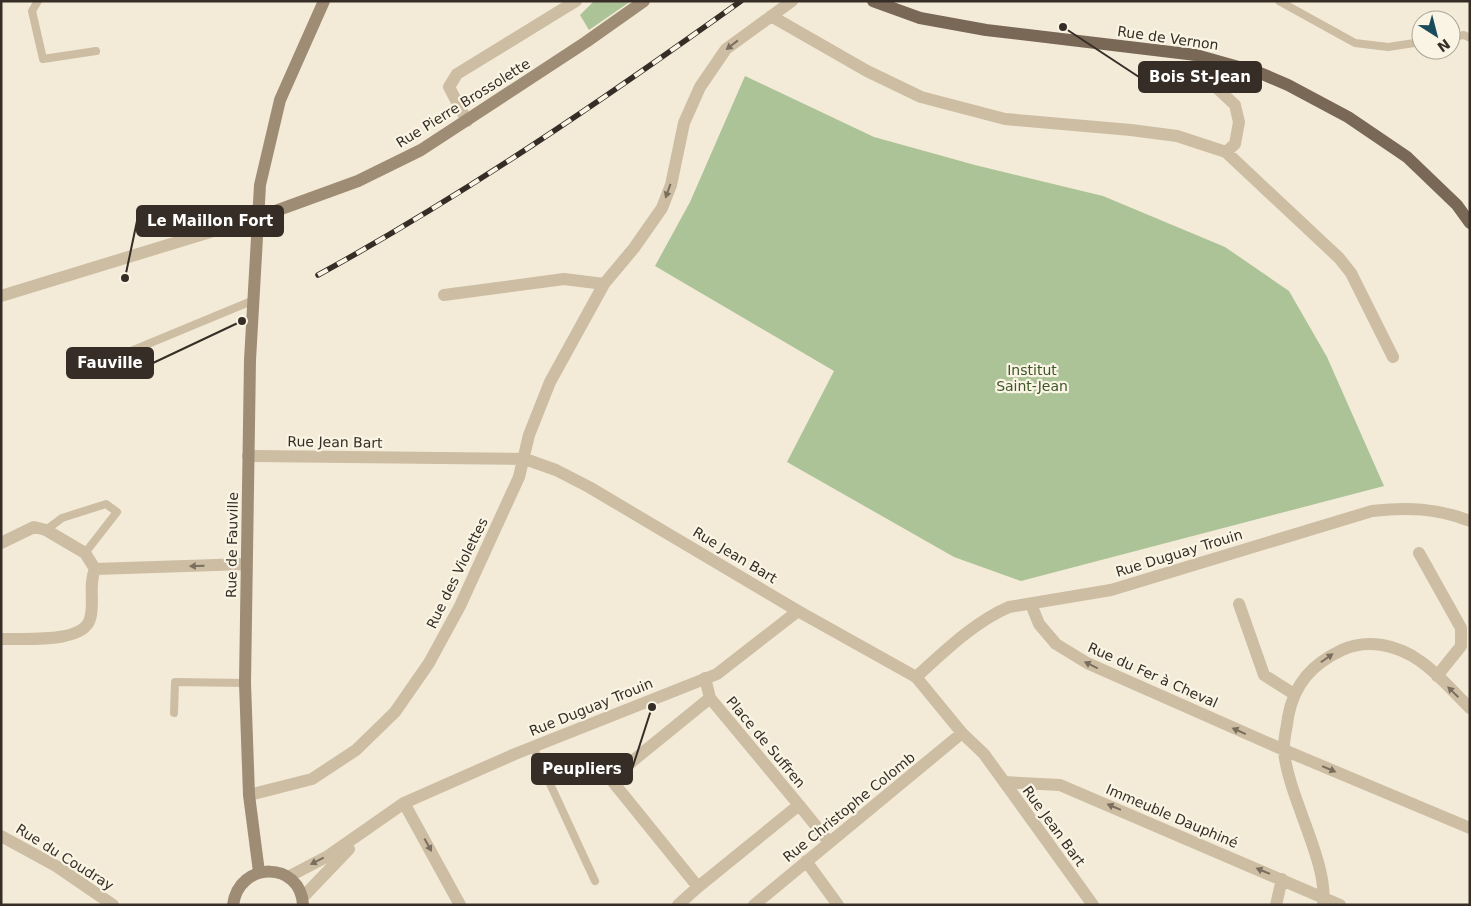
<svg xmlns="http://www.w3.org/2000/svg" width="1471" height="906" font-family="'DejaVu Sans',sans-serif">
<rect width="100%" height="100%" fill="#f3ebd8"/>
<path fill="#acc397" d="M594,1h37l-42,29 -9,-15z
M745,76l129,61 101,28 128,31 122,51 64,44 38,66 57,129 -363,95 -67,-24 -167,-95 47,-91 -179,-105 35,-64z"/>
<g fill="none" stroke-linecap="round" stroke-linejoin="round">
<path stroke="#ccbda3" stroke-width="8" d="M38,1l-6,10 11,48 53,-8
M1279,1l76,42 33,4 33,-5
M1451,37l13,-2 6,3
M131,351l123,-51
M46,530l16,-12 44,-14 11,8 -32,41
M174,713l1,-31 70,1
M533,747l62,134"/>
<path stroke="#ccbda3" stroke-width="12" d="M771,16l96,55 54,26 84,22 126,11 46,6 49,16 113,106 12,15 42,84
M1196,55l4,17 35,33 4,17 -4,22 -9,8
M467,121l-18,-34 8,-13 119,-73
M444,295l120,-16 40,5
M248,456l277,3 31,11 33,17 209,124 118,66 46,56 22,21 109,151
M1,543l33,-16 12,3 39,23 10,16
M1419,553l42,75v18l-24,30
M95,569l151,-5
M1031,604l8,20 17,20 31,19 197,87 186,78
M1239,604l25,71 30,19
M1,639c22,-1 82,5 89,-20 5,-16 -2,-33 5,-50
M705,678l5,20 -86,70 -11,14 85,105 101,-82 -89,-107
M1004,782l56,3 280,120
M249,795l63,-16 44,-29 39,-38 34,-49 31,-57 59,-129 10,-42 21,-53 54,-98 30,-36 28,-40 9,-23 13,-62 16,-36 26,-38 66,-48
M404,803l56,102
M799,805l30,37
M1,836l55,30 57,39
M806,861l32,44
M678,905l20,-18
M754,905l208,-172
M1276,905l6,-26
M1323,905c6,-42 -35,-108 -39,-154 -1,-11 3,-23 4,-34 6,-33 24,-53 54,-67 25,-12 56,-5 78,11 18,12 34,32 50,47"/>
<path stroke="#ccbda3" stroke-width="12" d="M1,296l258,-79
M916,677c28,-25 58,-55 93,-70l102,-17 261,-79c35,-4 65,-3 98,10
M288,877l40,-21 76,-53 111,-49 202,-80 81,-63
M303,897l46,-48"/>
<path stroke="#9f8c74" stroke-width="12" d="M259,217l99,-36 63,-31 165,-108 58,-41
M259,872l-10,-77 -4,-112 5,-323 10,-175 20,-85 44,-99
M233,905c6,-45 68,-44 70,0"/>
<path stroke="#796855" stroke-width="12" d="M873,1l47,17 66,12 210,25 64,18 28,12 60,32 59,40 50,48 13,18"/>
<g stroke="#362e26" stroke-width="5.5">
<path id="rail" d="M318,275c148,-81 286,-176 423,-274"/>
</g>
<use href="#rail" stroke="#faf4e4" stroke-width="4" stroke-dasharray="11" stroke-linecap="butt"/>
</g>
<defs><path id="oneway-solid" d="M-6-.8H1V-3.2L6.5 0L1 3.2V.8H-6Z" transform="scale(1.25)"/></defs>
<g fill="#7a6e5e">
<use href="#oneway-solid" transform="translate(732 45) rotate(142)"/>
<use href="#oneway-solid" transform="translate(668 191) rotate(110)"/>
<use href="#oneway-solid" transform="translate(197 566) rotate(178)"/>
<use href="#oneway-solid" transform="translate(1327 658) rotate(-35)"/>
<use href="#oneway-solid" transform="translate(1091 665) rotate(-154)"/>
<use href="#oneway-solid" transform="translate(1453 692) rotate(-136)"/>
<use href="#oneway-solid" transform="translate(1239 731) rotate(-156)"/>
<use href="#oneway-solid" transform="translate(1329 769) rotate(23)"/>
<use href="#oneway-solid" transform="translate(1114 807) rotate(-157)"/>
<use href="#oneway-solid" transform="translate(428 845) rotate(61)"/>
<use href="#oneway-solid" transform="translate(317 861) rotate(153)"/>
<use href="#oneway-solid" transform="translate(1263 871) rotate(-157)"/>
</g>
<g text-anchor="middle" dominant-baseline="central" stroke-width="4.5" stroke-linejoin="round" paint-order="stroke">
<g font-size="14" fill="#362e26" stroke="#faf4e4">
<text transform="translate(1168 38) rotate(8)">Rue de Vernon</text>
<text transform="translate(463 103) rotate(-32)">Rue Pierre Brossolette</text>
<text transform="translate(335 442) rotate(1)">Rue Jean Bart</text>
<text transform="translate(232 545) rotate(-89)">Rue de Fauville</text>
<text transform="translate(1179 553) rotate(-17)">Rue Duguay Trouin</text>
<text transform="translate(735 555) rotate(31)">Rue Jean Bart</text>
<text transform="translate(457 573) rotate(-64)">Rue des Violettes</text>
<text transform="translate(1153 675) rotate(24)">Rue du Fer à Cheval</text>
<text transform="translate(591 707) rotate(-22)">Rue Duguay Trouin</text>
<text transform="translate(766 742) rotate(50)">Place de Suffren</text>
<text transform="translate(849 807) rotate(-39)">Rue Christophe Colomb</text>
<text transform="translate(1172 816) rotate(23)">Immeuble Dauphiné</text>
<text transform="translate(1054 826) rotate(54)">Rue Jean Bart</text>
<text transform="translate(65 857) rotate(32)">Rue du Coudray</text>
</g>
<g font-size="14" fill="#3d5628" stroke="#faf4e4">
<text x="1032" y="370">Institut<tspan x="1032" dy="16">Saint-Jean</tspan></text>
</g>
</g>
<path fill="none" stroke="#362e26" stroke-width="2" d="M1063 27L1139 77M125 278L137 221M242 321L153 363M652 707L632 769"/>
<g fill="#362e26" stroke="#faf4e4" stroke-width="2">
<circle cx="1063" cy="27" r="5"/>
<circle cx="125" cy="278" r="5"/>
<circle cx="242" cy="321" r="5"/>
<circle cx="652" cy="707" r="5"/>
</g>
<g fill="#362e26" stroke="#362e26" stroke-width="2">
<rect x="1139" y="62" width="122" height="30" rx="5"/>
<rect x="137" y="206" width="146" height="30" rx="5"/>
<rect x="67" y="348" width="86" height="30" rx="5"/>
<rect x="532" y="754" width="100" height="30" rx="5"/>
</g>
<g font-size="15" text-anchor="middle" font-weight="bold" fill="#fff">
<text x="1200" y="82">Bois St-Jean</text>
<text x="210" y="226">Le Maillon Fort</text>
<text x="110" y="368">Fauville</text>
<text x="582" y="774">Peupliers</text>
</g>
<rect width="1471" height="906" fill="none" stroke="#362e26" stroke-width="5"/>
<g transform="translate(1436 35) rotate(144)"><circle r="24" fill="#faf4e4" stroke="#aca598"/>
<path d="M0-4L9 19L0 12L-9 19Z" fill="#184b5b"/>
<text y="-8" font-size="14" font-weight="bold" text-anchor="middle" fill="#362e26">N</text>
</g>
</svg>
